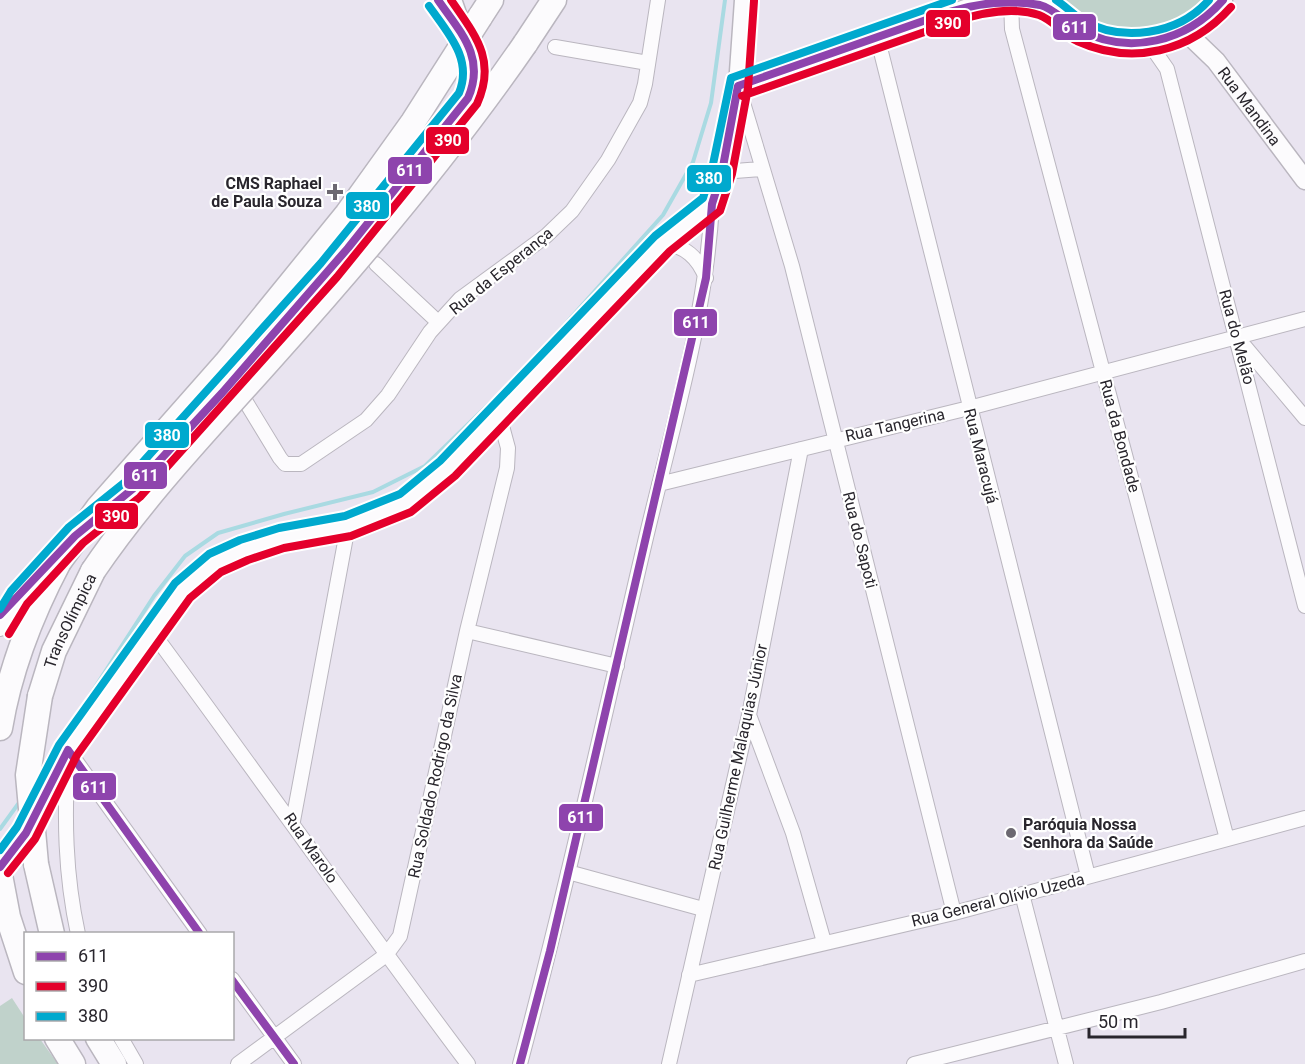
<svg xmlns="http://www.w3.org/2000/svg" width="1305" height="1064" font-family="Roboto,sans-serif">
<rect width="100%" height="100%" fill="#e9e4f0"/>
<path fill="#c0d2cb" d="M1058,0h149c-45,40 -105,44 -149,0z
M12,998l13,20 1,20 14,1 18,25h-58v-58z"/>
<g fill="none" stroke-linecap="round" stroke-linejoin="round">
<path stroke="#a9dae2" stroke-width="4" d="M39,774l115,-178 31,-40 33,-23 66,-19 89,-22 52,-26 99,-96 139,-155 30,-53 18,-59 14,-103
M0,829l21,-29"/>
<g stroke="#bab6bf" stroke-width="16">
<path id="street" d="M1011,0l1,29 215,810
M981,2h44l27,7
M877,36l211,840
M1149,43l18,26 138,537
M555,47l93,16
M722,172l39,-3
M663,243c22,3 35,14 43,35
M376,264l62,58
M1241,342l64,76
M238,389l42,69 5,6h16l65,-44 22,-25 42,-63 30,-33 86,-63 26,-25 36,-51 32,-57 5,-19 13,-84
M659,484l310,-76 336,-89
M0,629l15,-24
M467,631l150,35
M153,633c106,143 208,289 315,431
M749,715l44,118 31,109
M68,750l132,184
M68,755c-4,62 -3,119 10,179
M293,821l55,-295
M568,872l135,37
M1022,894l44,170
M954,913l-162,-647 -54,-180 247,-86
M689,975l265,-62 351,-95
M232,979l62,85
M121,1038l15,26
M238,1064l148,-109 14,-19 67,-305 40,-163 1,-20 -9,-33
M520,1064c46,-173 84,-347 125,-522 26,-111 61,-223 67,-338
M669,1064l80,-349 52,-266
M914,1064l247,-62 144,-41"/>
</g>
<g stroke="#bab6bf" stroke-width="21">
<g id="secondary">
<path d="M1045,0c44,55 134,62 178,0"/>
<path id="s1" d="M1178,35l13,2 25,24 89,119"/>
<path d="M106,511l26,-21 197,-220 139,-172c15,-27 6,-43 -9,-67"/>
<path d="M0,615l53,-54"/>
<path d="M0,867l26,-34 42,-83 114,-159 33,-28 29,-13 37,-12 67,-12 57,-23 42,-34 216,-226 49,-39 10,-32 16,-86 6,-86"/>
</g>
</g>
<g stroke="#bab6bf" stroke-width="27">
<g id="highway">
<path d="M449,0l13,37"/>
<path d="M480,17l11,-17"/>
<path d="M525,44l29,-44"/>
<path id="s2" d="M40,696l14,-45 39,-80"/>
<path d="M0,728c10,-60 31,-113 59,-166"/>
<path d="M36,864l16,70"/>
<path d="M0,875l8,42 18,55"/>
<path d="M57,1038l16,26"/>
<path d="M98,1038l16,26"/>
</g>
</g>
<use href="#street" stroke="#fcfbfd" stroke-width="14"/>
<use href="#secondary" stroke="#fcfbfd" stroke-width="18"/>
<use href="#highway" stroke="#fcfbfd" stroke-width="24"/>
<g stroke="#bab6bf" stroke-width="27" stroke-linecap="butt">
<path id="highway-bridge" d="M59,562l39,-54 128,-145 121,-149 66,-92 67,-105
M93,571c53,-78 118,-145 181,-216 89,-99 175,-201 251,-311
M36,864l-8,-89 12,-79"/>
</g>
<use href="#highway-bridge" stroke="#fcfbfd" stroke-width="24"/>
<g stroke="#fff" stroke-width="12">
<path id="bus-1" d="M0,615l75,-79 60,-49 87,-94 126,-145 120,-150c18,-41 -8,-66 -30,-98
M0,867l26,-34 42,-83 132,184
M232,980l62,84
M520,1064l30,-113 156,-673 6,-74 10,-32 16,-86 211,-74c29,-9 61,-12 91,-7 15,4 24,17 38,24 51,28 109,12 145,-29"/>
</g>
<g stroke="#fff" stroke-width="12">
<path id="bus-2" d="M742,96l211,-74c27,-9 58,-16 86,-7 14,5 24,19 38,26 55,25 114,11 154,-34
M9,634l18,-30 56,-61 57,-46 197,-220 140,-173c20,-44 -2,-69 -26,-104
M8,873l27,-34 42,-84 113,-157 31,-26 27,-12 36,-12 67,-12 60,-24 44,-36 215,-225 50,-40 12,-37 16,-86 6,-87"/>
</g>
<g stroke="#fff" stroke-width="12">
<path id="bus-3" d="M1056,0c9,6 17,14 26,20 40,23 96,15 127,-20
M0,609l11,-18 58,-64 56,-45 196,-219 138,-170c14,-34 -11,-60 -30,-87
M0,850l17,-23 42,-82 116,-162 34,-29 31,-14 39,-12 66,-12 55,-22 40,-33 215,-225 48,-38 9,-29 19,-91 221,-78"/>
</g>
<use href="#bus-1" stroke="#8e44ad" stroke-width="8"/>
<use href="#bus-2" stroke="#e4002b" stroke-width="8"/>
<use href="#bus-3" stroke="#00a9ce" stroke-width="8"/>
</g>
<g fill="#6c6871" stroke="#fff" stroke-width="2">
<path d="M332 183h6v6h6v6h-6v6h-6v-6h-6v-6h6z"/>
<circle cx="1011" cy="833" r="6"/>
</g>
<g text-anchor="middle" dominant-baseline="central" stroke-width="4.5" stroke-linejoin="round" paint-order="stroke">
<g font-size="16" fill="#29262d" stroke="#fff">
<text stroke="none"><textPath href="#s1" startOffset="104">Rua Mandina</textPath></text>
<text transform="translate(501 271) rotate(-39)">Rua da Esperança</text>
<text transform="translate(1237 337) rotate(75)">Rua do Melão</text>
<text transform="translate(895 425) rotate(-13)">Rua Tangerina</text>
<text transform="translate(1120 436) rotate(75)">Rua da Bondade</text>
<text transform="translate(981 456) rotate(76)">Rua Maracujá</text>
<text transform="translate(860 540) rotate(76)">Rua do Sapoti</text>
<text stroke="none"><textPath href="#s2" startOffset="81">TransOlímpica</textPath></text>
<text transform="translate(738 757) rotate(-78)">Rua Guilherme Malaquias Júnior</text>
<text transform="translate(435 776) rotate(-78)">Rua Soldado Rodrigo da Silva</text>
<text transform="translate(311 848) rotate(55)">Rua Marolo</text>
<text transform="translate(998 900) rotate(-14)">Rua General Olívio Uzeda</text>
</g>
<g font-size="16" font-weight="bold" fill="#29262d" stroke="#fff" text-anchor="end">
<text x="322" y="183">CMS Raphael<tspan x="322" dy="18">de Paula Souza</tspan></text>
<text x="1023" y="824" text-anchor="start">Paróquia Nossa<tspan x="1023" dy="18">Senhora da Saúde</tspan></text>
</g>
</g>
<g stroke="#fff" stroke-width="2">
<rect x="925" y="9" width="46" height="29" rx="6" fill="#e4002b"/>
<rect x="1052" y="13" width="45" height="28" rx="6" fill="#8e44ad"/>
<rect x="425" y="126" width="45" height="29" rx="6" fill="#e4002b"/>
<rect x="387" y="156" width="46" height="29" rx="6" fill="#8e44ad"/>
<rect x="686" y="164" width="46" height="29" rx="6" fill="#00a9ce"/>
<rect x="345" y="191" width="45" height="29" rx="6" fill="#00a9ce"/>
<rect x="673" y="308" width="45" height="29" rx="6" fill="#8e44ad"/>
<rect x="144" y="421" width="46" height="28" rx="6" fill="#00a9ce"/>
<rect x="123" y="461" width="45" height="29" rx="6" fill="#8e44ad"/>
<rect x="94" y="502" width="45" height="28" rx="6" fill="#e4002b"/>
<rect x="72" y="772" width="45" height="29" rx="6" fill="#8e44ad"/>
<rect x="558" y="803" width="46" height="29" rx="6" fill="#8e44ad"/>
</g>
<g font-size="16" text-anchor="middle" font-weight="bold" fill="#fff">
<text x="948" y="29">390</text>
<text x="1075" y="33">611</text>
<text x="448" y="146">390</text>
<text x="410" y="176">611</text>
<text x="709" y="184">380</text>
<text x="367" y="212">380</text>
<text x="696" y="328">611</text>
<text x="167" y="441">380</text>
<text x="145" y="481">611</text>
<text x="116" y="522">390</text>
<text x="94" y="793">611</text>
<text x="581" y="823">611</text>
</g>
<rect x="24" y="932" width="210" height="108" fill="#ffffff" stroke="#a9a8ab" stroke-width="1.5"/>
<rect x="36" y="952" width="30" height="9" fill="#8e44ad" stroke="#a9a8ab" stroke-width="1.5"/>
<text x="78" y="962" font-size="18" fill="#29262d">611</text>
<rect x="36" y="982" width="30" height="9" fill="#e4002b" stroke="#a9a8ab" stroke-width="1.5"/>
<text x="78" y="992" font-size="18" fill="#29262d">390</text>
<rect x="36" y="1012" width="30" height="9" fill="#00a9ce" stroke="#a9a8ab" stroke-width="1.5"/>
<text x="78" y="1022" font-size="18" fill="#29262d">380</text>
<path d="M1089 1028v9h96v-9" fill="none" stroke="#29262d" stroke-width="3"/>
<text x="1098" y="1028" font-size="18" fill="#29262d" stroke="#ffffff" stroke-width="4.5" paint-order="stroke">50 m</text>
</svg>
